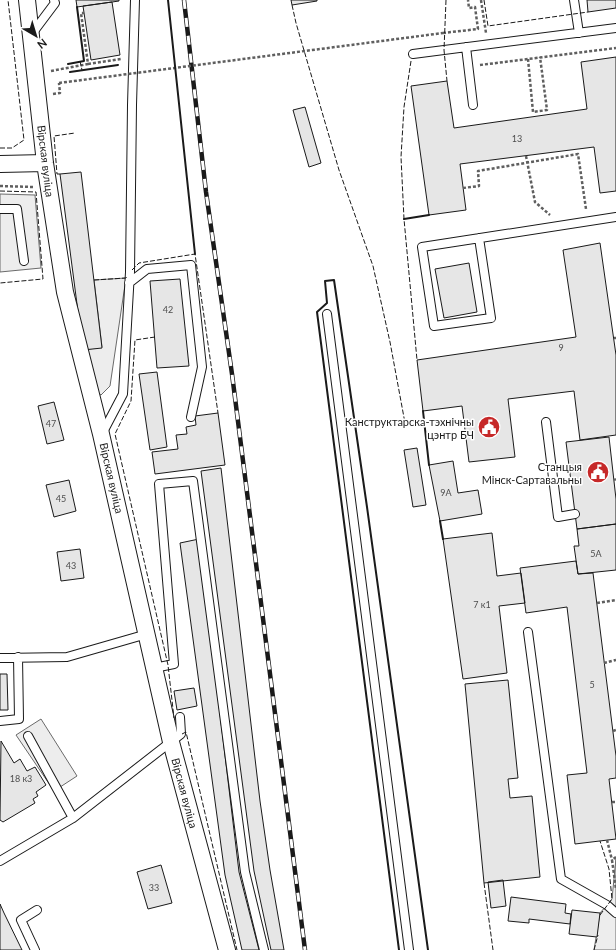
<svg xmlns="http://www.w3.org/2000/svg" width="616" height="950" font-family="Lato,sans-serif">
<rect width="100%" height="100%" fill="#fff"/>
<path fill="#ededed" stroke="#6a6a6a" d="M0,194l35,1 6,73 -41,4z
M126,278l-16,108 -9,9 -5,-3 -13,-42 19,-3 -8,-67z
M41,719l36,57 -23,15 -38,-56z
M616,858v92h-22l6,-37 12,-14z"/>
<path fill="#e6e6e6" stroke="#1a1a1a" d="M76,0h43v1l-42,6z
M291,0h26v1l-25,4z
M587,0h29v8l-28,4z
M112,2l8,53 -29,5 -8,-54z
M616,57v134l-16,2 -6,-46 -134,17 6,46 -37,5 -18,-129 36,-5 7,47 133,-19 -6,-47z
M305,107l16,56 -12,4 -16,-57z
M81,172l21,176 -19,2 -23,-176z
M600,243l16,112v80l-36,5 -6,-49 -66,8 7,58 -46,5 -7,-56 -39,5 -6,-51 159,-23 -13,-87z
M469,263l8,49 -33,6 -9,-49z
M180,279l9,87 -32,2 -7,-87z
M157,372l10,75 -17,3 -11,-76z
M54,402l10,38 -17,4 -9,-38z
M218,413l7,52 -70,9 -3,-22 26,-3 -2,-14 11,-1 -1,-7 10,-2 -1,-9z
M609,437l7,62v25l-39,5 -11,-87z
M417,448l9,57 -13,2 -9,-57z
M453,461l5,32 20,-3 4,24 -42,7 -11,-56z
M221,468l39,333 10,69 14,80h-13l-17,-79 -53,-400z
M69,480l7,31 -22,6 -8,-32z
M616,524v46l-38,4 -4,-28h5l-2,-17z
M492,533l5,43 24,-3 4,30 -26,3 8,67 -44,6 -20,-140z
M199,539l40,333 20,78h-17l-17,-75 -45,-332z
M80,549l4,29 -23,3 -4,-29z
M576,561l2,13 15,-1 23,183v22l-7,1 7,60 -41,5 -8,-69 20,-2 -20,-166 -41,6 -6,-45z
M0,674h7l1,36h-8z
M508,680l10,98 -10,1 2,19 22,-2 8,81 -56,6 -19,-199z
M194,688l3,18 -20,4 -3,-19z
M1,741l13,22 6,-4 7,12 8,-4 11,18 -10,7 2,4 -5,3 2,4 -32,19 -3,-2z
M161,865l11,38 -24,6 -11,-37z
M503,880l3,26 -15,2 -3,-26z
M511,897l55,7 -1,9 6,1 -1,10 -41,-5v4l-21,-2z
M0,904l4,9 18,37h-22z
M572,910l28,3 -3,24 -28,-3z"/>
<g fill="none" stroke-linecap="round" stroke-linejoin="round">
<g stroke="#1a1a1a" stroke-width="10">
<path id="service" d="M574,0l5,33
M31,35l24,-32 -1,-3
M466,47l7,58
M413,54l203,-26
M0,209h17l7,52
M479,238l12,80 -57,8 -12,-79 194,-30
M129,283l18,-14 44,-4 11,102 -11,50
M327,314l82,636
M546,422l12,95 17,-3
M102,434l21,-40 7,-122 2,-167 3,-105
M528,632l33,247 46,26 9,8
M0,658l67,-1 80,-23
M154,668l20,-4 -15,-180 34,-3 52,391 19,78
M0,721l19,-2 -1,-62
M28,736l45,82
M0,861l73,-43 108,-84 -1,-17
M35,950l-14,-30 16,-10"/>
</g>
<g stroke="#1a1a1a" stroke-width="18">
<path id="minor" d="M27,0l18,163 20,129 36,142 70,308 56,208
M0,164l45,-1"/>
</g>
<path stroke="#5f5f5f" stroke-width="2.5" stroke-dasharray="3 2" stroke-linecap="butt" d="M481,0l5,33
M443,33l35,-4 -3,-22 -6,1 -1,-8
M528,59l5,53 14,-2 -7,-53
M88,64l33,-5
M480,65l136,-17
M51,71l37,-7 -7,-51h3
M53,94l7,-1 -1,-10
M526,156l9,46 15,13
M0,186l33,1
M463,188l16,-2 -1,-15 100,-17 8,55
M614,338h2
M614,480l2,-1
M597,603l19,-3
M604,663l12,-3
M613,731l3,-1
M612,802h4
M607,840l5,20
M616,857l-4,3 4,29"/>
<use href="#service" stroke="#fff" stroke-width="8"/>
<use href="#minor" stroke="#fff" stroke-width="16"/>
<g stroke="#1a1a1a" stroke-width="4.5">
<path id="rail" d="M184,0l22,192 26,182 73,576"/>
</g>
<use href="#rail" stroke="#fff" stroke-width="3" stroke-dasharray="9" stroke-linecap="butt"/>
<path stroke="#5f5f5f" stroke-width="2.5" stroke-dasharray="3 2" stroke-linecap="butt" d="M59,83l384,-50"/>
<path stroke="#1a1a1a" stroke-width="1" stroke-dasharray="5 2" stroke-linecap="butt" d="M446,0l-2,50 3,31
M484,0l4,26 100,-14
M292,5l4,18 43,147 34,96 17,76 15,81
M80,61l2,9
M411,61l-7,46 -3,50 3,62 13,141
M0,148h12l12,-8 -16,-140
M60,174h-3l-3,-38 21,-3
M0,191l36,1 7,87 -43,4
M132,270l7,-7 56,-9 23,159
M94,280l32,-2 1,-2
M155,337l-20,3 -4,61 -16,33 53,231 6,53
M182,734l4,-2 51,218
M484,883l9,67
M600,915l12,-16 -3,-30 -9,-28
M594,950l4,-15"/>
<path stroke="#1a1a1a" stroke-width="2" d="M168,0l27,254
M68,64l16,-3 -7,-54
M70,72l48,-7
M404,219l25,-4
M423,411l6,54
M440,521l3,18
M399,950l-82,-638 10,-9 -2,-22 9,-1 33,227 61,443"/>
</g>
<defs>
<g id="civic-disc" transform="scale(1.15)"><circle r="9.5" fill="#c62828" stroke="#fff"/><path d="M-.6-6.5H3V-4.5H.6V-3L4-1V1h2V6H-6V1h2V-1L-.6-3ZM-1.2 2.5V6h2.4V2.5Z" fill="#fff"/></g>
</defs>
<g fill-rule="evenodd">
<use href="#civic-disc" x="489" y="427"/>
<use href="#civic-disc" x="598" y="472"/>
</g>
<g text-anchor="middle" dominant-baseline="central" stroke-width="3" stroke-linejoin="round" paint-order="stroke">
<g font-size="9" fill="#4d4d4d">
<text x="517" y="138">13</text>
<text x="168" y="309">42</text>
<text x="561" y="347">9</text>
<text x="51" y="423">47</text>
<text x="446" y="492">9А</text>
<text x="61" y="498">45</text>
<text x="596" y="553">5А</text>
<text x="71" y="565">43</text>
<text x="482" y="604">7 к1</text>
<text x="592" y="684">5</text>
<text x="21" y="778">18 к3</text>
<text x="154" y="887">33</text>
</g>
<g font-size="11" fill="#1a1a1a" stroke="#fff">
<text transform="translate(46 161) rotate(83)">Вірская вуліца</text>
<text transform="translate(112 478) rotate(77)">Вірская вуліца</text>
<text transform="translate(185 793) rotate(75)">Вірская вуліца</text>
</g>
<g font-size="11" fill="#1a1a1a" stroke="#fff" text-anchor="end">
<text x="474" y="421">Канструктарска-тэхнічны<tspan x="474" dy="13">цэнтр БЧ</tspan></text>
<text x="582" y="466">Станцыя<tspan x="582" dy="13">Мінск-Сартавальны</tspan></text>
</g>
</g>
<g transform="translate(36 36) rotate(142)" stroke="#ffffff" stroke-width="3" paint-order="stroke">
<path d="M0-3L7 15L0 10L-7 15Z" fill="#1a1a1a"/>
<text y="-6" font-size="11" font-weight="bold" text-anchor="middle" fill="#1a1a1a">N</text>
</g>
</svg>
